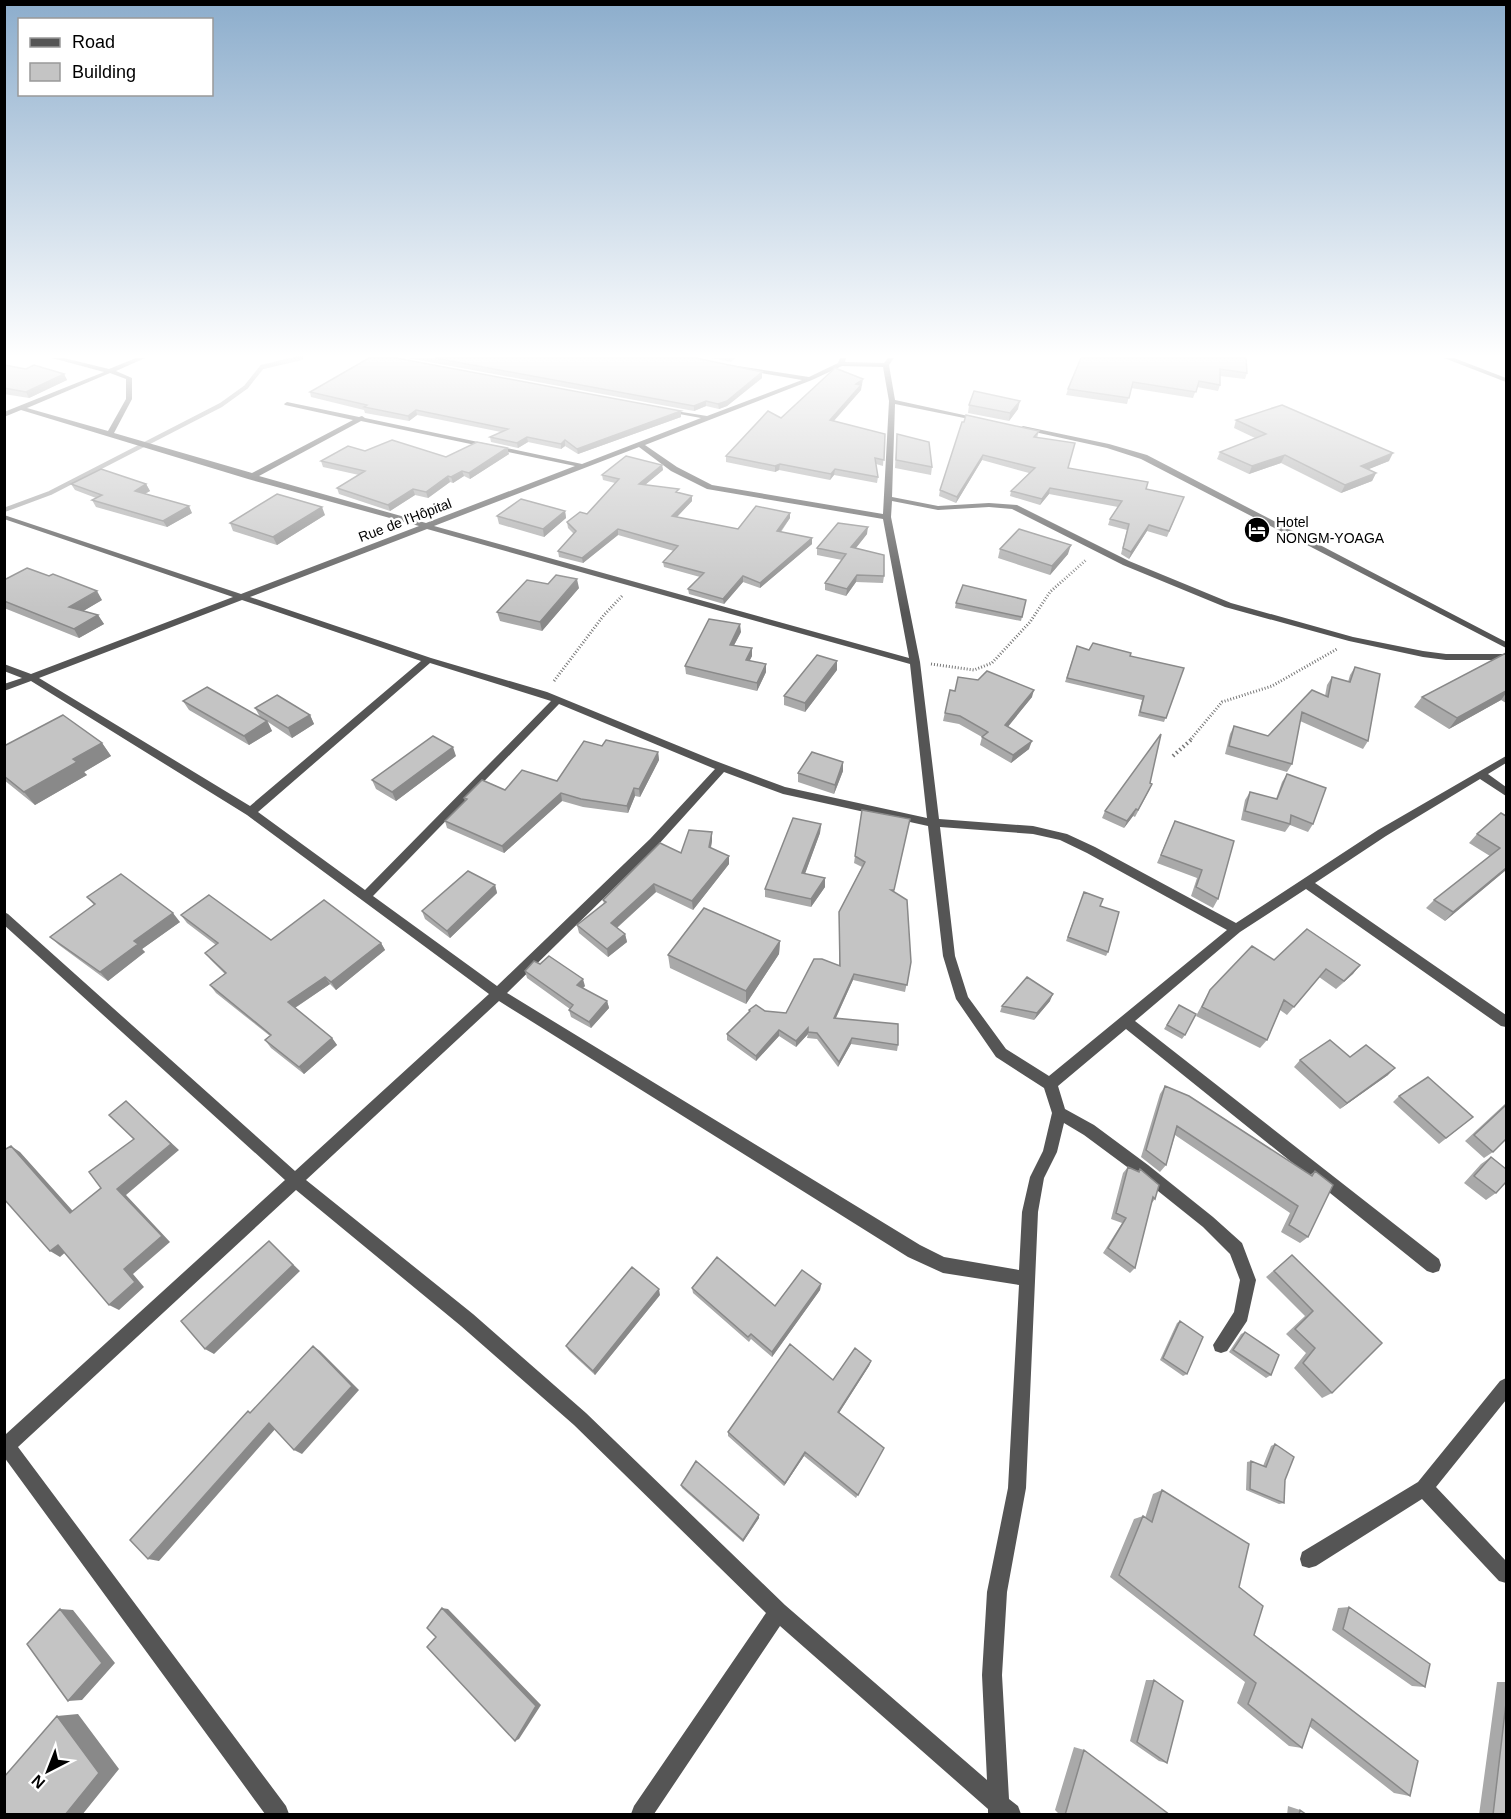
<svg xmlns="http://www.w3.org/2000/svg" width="1511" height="1819" font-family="Helvetica,sans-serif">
<rect width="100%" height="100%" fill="#fff"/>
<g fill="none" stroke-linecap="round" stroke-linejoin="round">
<path stroke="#a3a3a3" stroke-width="4.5" d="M4,510l46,-17 171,-88 25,-18 16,-20 39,-9"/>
<path stroke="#777" stroke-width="3" stroke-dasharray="1 2" stroke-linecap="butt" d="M931,664l43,6 18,-7 38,-41 20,-30 36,-32
M554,681l50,-66 18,-19
M1191,739l31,-37 50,-16 65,-37"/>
<path stroke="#777" stroke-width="4" stroke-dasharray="1.5 3" stroke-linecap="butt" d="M1173,756l20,-18"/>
<path fill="#555" fill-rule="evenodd" d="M52,358h12l45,11 27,-11h9l-29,13 16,7v21l-18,34 138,40 101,-53 -68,-15 -1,-1 3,-2 72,15 3,-1 3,2 217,46 119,-46 -38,-7v-2l44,7 95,-36 -82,-14 -2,-1v-2l91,14 29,-14 2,-5h6l-1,4 39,1 4,-5h6l-5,7 6,35 87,19 -3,2 -84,-17 -3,93 46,9 51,-3 28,2 112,56 102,42 122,34 70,14 23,3h60v6h-60l-23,-3 -74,-16 -124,-34 -102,-42 -111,-56 -23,-2 -51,3 -46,-9 -1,16 29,145 19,157 94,7 34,8 28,13 141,76 142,-93 128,-74v7l-18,11 18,13v9l-26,-17 -94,57 -71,47 191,132v12l-5,-1 -195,-137 -66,43 -105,89 304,238 2,6 -2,6 -6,2 -6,-2 -301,-242 -68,57 7,23 29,16 54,40 65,52 29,26 14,37 -9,41 -20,30 -6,2 -6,-2 -2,-6 21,-33 6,-32 -10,-26 -27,-27 -65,-52 -54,-40 -20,-12 -7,29 -13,26 -6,34 -12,276 -19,104 -5,83 7,124 9,7 3,8h-33v-5l-208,-183 -126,188h-23l3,-8 132,-193 -192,-188 -113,-99 -165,-136 -278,257 268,359 3,8h-24l-261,-357v-24l2,1 279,-254 -281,-255v-13l4,2 287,257 194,-177 -242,-179 -216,-134 -27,10v-7l18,-6 -18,-7v-7l27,10 202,-77 -229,-78v-4l237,79 178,-68 -171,-47 -227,-69 -17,7v-5l100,-40zM842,366l41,1 6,34 -6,113 -171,-29 -35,-18 -32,-22 167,-65zM110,373l16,6v20l-18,32 -81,-23zM361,421l214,45 -149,57 -167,-47zM639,447l32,24 36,18 176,30 26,139 -475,-132zM427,529l483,135 17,154 -142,-31 -72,-27 -166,-68 -116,-34 -181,-61zM242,600l179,61 -171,145 -211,-128zM430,663l121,38 -186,189 -107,-78zM559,704l156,65 -65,70 -153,147 -124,-90zM724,772l59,22 145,32 15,130 13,43 40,58 48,31 8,25 -9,38 -13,26 -8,35 -3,58 -75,-13 -24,-12 -413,-252 151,-148zM940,827l93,7 27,6 27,13 140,77 -178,146 -43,-27 -38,-52 -13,-41zM499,1001l409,256 35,16 76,12 -11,203 -21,104 -5,83 5,105 -202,-175 -199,-192 -113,-99 -167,-134z
M1444,358h10l52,20v4z
M1023,426l86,18 38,11 359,187v6l-365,-189 -34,-11 -86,-19 -1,-1z
M1506,1378v22l-70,87 70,74v22l-7,-2 -77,-82 -106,67 -7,2 -7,-2 -2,-7 2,-7 116,-70 82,-101z"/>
</g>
<path fill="#a9a9a9" d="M408,358h288l66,14v6l-35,28 -8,3 -13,-3 -12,5z
M712,358h23l-4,4z
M1246,358l1,15 -2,6 -25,-3v9l-2,6 -21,-4 -4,11 -62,-10 -4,16 -61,-9 2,-6z
M4,365l22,4 38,5 3,6 -38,18 -25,-4z
M863,385l-2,1v4l-27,31 51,13 -2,32 -7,-2 2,13 -1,6 -43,-8 -4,5 -51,-10 -4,2 -49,-10v-6l55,-38z
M310,392l371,25 -103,37 -13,-8 -4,3 -33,-7 -10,6 -27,-6 -1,-5 11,-5 -84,-17 -8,6 -44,-8 -1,-3 -53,-13z
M969,405l49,4 -9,12 -41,-8z
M1236,420l153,41 -21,8 8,4 -4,8 -31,12 -60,-30 -32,11 -32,-15 3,-7 35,-14 -21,-10z
M962,422l77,9 -2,7 31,30 78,21 38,8 -17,40 -20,-6 -18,28 -8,-5 6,-24 -19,-5 2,-6 8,-12 -69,-13 -9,11 -30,-9 1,-5 18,-18 -47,-13 -26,43 -17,-7 1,-6z
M897,434l35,33 -1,8 -36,-7z
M507,448l2,6 -39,25 -6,-3 -11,7 -3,-1 -22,16 -13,-3 -25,16 -51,-17 -2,-6 22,-13 -36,-8 -2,-6 44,-10 81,6z
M662,465l1,5 -18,15 34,8 13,8 -15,16 61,12 52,-11 -9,14 31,6v6l-52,44 -17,-6 -19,22 -35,-10 -1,-5 12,-12 -36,-10 -1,-5 11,-11 -56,-16 -35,28 -24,-6 -1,-6 16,-17 -6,-6 -1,-6 20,-8 28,-31 -12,-3 -1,-5z
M71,484h75l4,7 -5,3 47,19 -25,14 -71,-20 -4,-7 4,-2 -21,-8z
M565,511l1,7 -22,19 -45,-13 -2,-8z
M325,515l-48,30 -44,-14 -3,-8z
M867,534l-11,14 28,28 -1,7 -27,-1 -10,14 -21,-6v-7l17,-23 -25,-5v-7z
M1000,549l68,5 -18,21 -52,-17z
M49,576l53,24 -19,11 15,4 6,9 -25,14 -75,-30v-28z
M548,584l31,4 -37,43 -42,-10 -3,-9z
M1026,600l-5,21 -66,-13 1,-5z
M741,632l-7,13 18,11 -3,5 17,3v8l-9,19 -71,-17 -1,-8z
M1077,646l12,4 41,6 54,12 -20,54 -26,-6 4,-16 -77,-18z
M1506,653v50l-5,-3 -52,29 -35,-22 8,-10z
M1355,667l13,74 -5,8 -63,-28 -8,43 -5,8 -62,-18 5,-20 4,-8 34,10 57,-40 2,-11 5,-8 16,5 2,-7z
M837,670l-32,42 -21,-7v-9z
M950,690l82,7 -25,30 22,22 -18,14 -31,-18 2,-8 -23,-13 -16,-3z
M183,701l77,16 -5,-9 55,7 4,9 -22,14 -24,-16 4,9 -23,14 -60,-35z
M102,743l9,13 -27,16 3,3 -52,30 -31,-25v-34z
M602,746l56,6 1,8 -19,37 -5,-1 -7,17 -45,-6 -21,-6 -58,52 -57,-25 -2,-7 20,-20 -1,-3 93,-17z
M456,756l-60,45 -20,-12 -4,-9z
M843,771l-9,23 -36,-12v-9z
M1287,774l26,50 -5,8 -18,-7 -5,7 -44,-12 4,-20 5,-8 26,7 6,-17z
M1150,783l2,1 -3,7 -14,26 -2,-1 -9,12 -22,-10 3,-7z
M862,810l32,81 17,71 -6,30 -52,-12 -17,38 62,27 -1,6 -46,-7 -13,23 -21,-28 -10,-1 1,-4 -12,13 -17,-11 -23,25 -29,-21v-6l22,-22v-2l37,3 53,-47v-54l23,-45 -8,-4z
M1506,816v54l-61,51 -19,-13 8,-8 56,-44 -21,-13 8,-9z
M1175,821l43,78 -5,9 -22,-12 6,-18 -40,-15z
M821,824l-1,9 -15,40 20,14 -14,20 -46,-10v-8z
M712,841l-1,7 18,16 -36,46 -37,-18 -39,36 8,6 2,8 -19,15 -29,-24 -2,-8 27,-21 -1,-4 78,-47z
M495,885l2,8 -47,45 -25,-19 -3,-8z
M1084,892l16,14 8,46 -2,4 -40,-15z
M87,897l93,25 -38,27 3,3 -37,29 -49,-36 -9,-8 44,-32z
M181,915l90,25 110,3 4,7 -49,40 -6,-6 -35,24 37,30 5,7 -33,29 -33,-26 -6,-8 5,-4 -54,-43 -6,-8 15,-11 -14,-14 -6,-7 11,-8 -29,-22z
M780,941l-1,13 -33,50 -76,-36 -2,-13z
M1274,960l86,5 -24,24 -17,-12 -32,38 -7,-5 -13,30 -7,8 -64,-32 9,-17 5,-9z
M525,971l60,15 -2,2 24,13 2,7 -18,20 -20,-11 -2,-7 1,-1 -43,-31z
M1050,1001l-16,19 -34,-8 2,-6z
M1179,1005l6,30 -3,4 -18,-10z
M1350,1057l38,18 -48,34 -46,-42 6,-7z
M1165,1086l145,89 5,-4 -7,66 -8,6 -19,-11 9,-19 -115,-78 -9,30 -6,7 -19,-15 19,-63z
M1399,1096l74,21 -34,27 -46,-42z
M1506,1103v36l-13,13 -9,6 -19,-17z
M1491,1157l5,36 -10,7 -22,-17 17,-19z
M1128,1167l10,4 2,-2 15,30 -4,5 -16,64 -5,5 -27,-20 19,-30 -11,-4 12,-46z
M1292,1255l90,88 -50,50 -10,5 -28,-30 12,-15 -20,-19 19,-18 -39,-39z
M821,1284l-1,6 -48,67 -21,-18 -2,3 -56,-49 -1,-5 83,18z
M660,1295l-65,80 -26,-24 -3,-5z
M1180,1321l7,53 -4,2 -23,-16 17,-37z
M1245,1332l26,43 -5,3 -37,-26 12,-18z
M871,1361l-2,5 -30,47 45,35 -28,50 -52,-42 -20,30 -56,-50v-4z
M1275,1444l10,36 -1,23 -5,1 -33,-14 1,-28 4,-1 12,5 8,-20z
M681,1485l78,30v3l-16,24 -61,-54z
M1162,1490l77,97 15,48 156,161 -16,-3 -85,-67 -7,22 -13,-2 -52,-43 8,-21 -135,-105 24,-58 9,-3 2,2 8,-24z
M1349,1607l76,80 -13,-1 -80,-56 6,-22z
M1146,1680h8l13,83 -8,-2 -29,-20z
M1497,1682h9v133h-27z
M1074,1747l10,3 86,65h-110l-5,-5z
M1288,1806l12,4 7,5h-20z"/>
<path fill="#898989" d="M762,372v6l-35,28 -8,3 -1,-5z
M64,374l3,6 -38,18 -3,-6z
M863,379l-2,11 -32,36 1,-6 26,-36z
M706,401v5l-12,5v-5z
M1020,401l-2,8 -9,12 1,-8z
M416,410l1,5 -8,6 -1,-5z
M681,411v6l-103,37 -1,-5z
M527,437l1,5 -10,6 -1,-5z
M565,440v6l-4,3v-5z
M507,448l2,6 -39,25 -1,-6z
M1393,453l-4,8 -32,13 4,-8z
M983,455l-1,5 -26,43 1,-6z
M1285,455l-4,8 -32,11 3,-8z
M780,464l-1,6 -4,2v-6z
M662,465l1,5 -23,19 -1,-5z
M835,469l-1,6 -4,5 1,-6z
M462,471l2,5 -11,7 -2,-6z
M1376,473l-4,8 -31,12 4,-8z
M448,476l2,6 -22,16 -2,-6z
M146,484l4,7 -12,6 -3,-6z
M1050,488l-1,6 -9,11 2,-6z
M413,489l2,6 -25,16 -2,-6z
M692,496v5l-19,20 -1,-5z
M189,506l3,7 -25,14 -4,-6z
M322,507l3,8 -48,30 -4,-8z
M565,511l1,7 -22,19 -1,-8z
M790,513v5l-13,18v-5z
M1149,525l-2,6 -18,28 2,-7z
M868,527l-1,7 -16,20v-7z
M618,529v6l-35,28 -1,-5z
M812,538v6l-52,44v-5z
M1071,545l-3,9 -18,21 2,-9z
M857,575l-1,7 -10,14 1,-7z
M743,576v6l-19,22 -1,-5z
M577,579l2,9 -37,43 -2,-9z
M97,591l5,9 -27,16 -6,-9z
M98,615l6,9 -25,14 -5,-9z
M740,624l1,8 -11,21v-8z
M752,648v8l-6,12v-8z
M837,661v9l-32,42v-9z
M766,664v8l-9,19v-8z
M1034,690l-2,7 -29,36 2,-8z
M1506,691v2l-5,7 -52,29 8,-11z
M310,715l4,9 -22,14 -4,-10z
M267,721l5,10 -23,14 -5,-9z
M1032,741l-3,8 -18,14 2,-8z
M102,743l9,13 -27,16 3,3 -52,30 -11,-13 49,-33z
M453,747l3,9 -60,45 -4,-9z
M658,752l1,8 -19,37 -1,-8z
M843,762v9l-9,23 1,-9z
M634,788l1,8 -7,17 -1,-7z
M561,793l1,8 -58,52 -2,-7z
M1136,809l-3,7 -9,12 3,-7z
M821,824l-1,9 -18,49v-9z
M712,832v9l-3,14v-8z
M729,856v8l-36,46 -1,-9z
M1506,868v2l-61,51 8,-9z
M825,878v9l-14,20v-8z
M654,884l2,8 -43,39 -2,-8z
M495,885l2,8 -47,45 -3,-7z
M173,913l7,9 -38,27 3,3 -37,29 -8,-9 34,-31z
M625,934l2,8 -19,15 -1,-8z
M780,941l-1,13 -33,50v-13z
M381,943l4,7 -49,40 -5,-8z
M1360,965l-7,9 -17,15z
M854,974l-1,6 -20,44 1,-6z
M325,977l5,7 -37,25 -5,-7z
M583,979l2,7 -6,5 -2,-6z
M1053,994l-3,7 -16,19 3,-7z
M607,1001l2,7 -18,20 -2,-6z
M808,1028v6l-12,13v-6z
M779,1030v6l-23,25v-5z
M332,1038l5,7 -33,29 -5,-7z
M852,1038l-1,6 -13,23 1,-5z
M1395,1068l-7,7 -48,34 7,-6z
M126,1101l53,49 -53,45 44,47 -37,32 11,13 -25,23 -10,-5 8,-116 54,-45z
M11,1146l9,6 60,67 -10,-6z
M269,1241l31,30 -86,83 -9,-5z
M58,1245l10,5 -8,7 -10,-6z
M821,1284l-1,6 -48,67v-5z
M659,1289l1,6 -65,80 -2,-4z
M313,1346l7,5 39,39 -57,64 -8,-4z
M871,1361l-2,5 -32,50 1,-4z
M269,1423l8,4 -118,134 -11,-2z
M805,1452l-1,4 -20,30 1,-3z
M759,1515v3l-16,24v-2z
M442,1608l6,1 93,96 -22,34 -4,2z
M60,1609l13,1 42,53 -33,37 -14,1z
M78,1714l41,55 -37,46h-17l-8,-99z"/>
<path fill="#c4c4c4" stroke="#898989" stroke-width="1.5" d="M369,358h27l285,53 -104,38 -12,-9 -4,4 -34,-7 -10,6 -27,-6 18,-8 -92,-19 -8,6 -44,-9 3,-2 -57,-13z
M435,358h261l66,14 -35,29 -9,3 -12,-3 -12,5z
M1081,358h165l1,15 -27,-4v16l-21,-4 -3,11 -63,-10 -4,16 -61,-9z
M4,365l22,4 8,-4 30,9 -38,18 -22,-4z
M835,368l28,11 -7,5 5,1 -31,35 55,14 -1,26 -9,-2 3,19 -43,-8 -4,5 -51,-10 -5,2 -49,-10 42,-45 13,7z
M974,391l46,10 -10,12 -41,-8z
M1282,405l111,48 -32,13 15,7 -31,12 -60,-30 -33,11 -32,-14 46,-18 -30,-14z
M966,415l73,16 -5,6 41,6 -7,25 80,14 -2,7 38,8 -15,34 -20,-6 -18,27 -8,-4 6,-24 -19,-5 12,-18 -72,-13 -8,11 -31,-8 24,-23 -52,-13 -26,42 -17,-7 22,-68h2z
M897,434l32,8 3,25 -36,-7z
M392,440l54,17 31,-15 30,6 -38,25 -7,-2 -11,6 -3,-1 -22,16 -13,-3 -25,16 -51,-17 28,-17 -44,-10 27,-15 17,5z
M626,456l36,9 -23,19 40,5 -3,3 16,4 -20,20 66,13 18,-23 34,7 -13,18 35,7 -52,45 -17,-7 -20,23 -35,-10 16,-16 -41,-11 15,-16 -60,-17 -36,29 -24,-7 18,-20 -9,-9 13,-10 7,2 32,-35 -17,-4z
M101,469l45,15 -11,7 54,15 -26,15 -71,-21 10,-5 -31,-11z
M277,494l45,13 -49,30 -43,-14z
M521,499l44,12 -22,18 -46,-13z
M838,523l30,4 -17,20 33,8v21l-27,-1 -10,14 -22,-6 21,-29 -29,-6z
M1019,529l52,16 -19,21 -52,-17z
M27,568l22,8 4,-2 44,17 -28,16 29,8 -24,14 -70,-28v-21z
M556,575l21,4 -37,43 -43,-10 30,-32 21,4z
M963,585l63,15 -4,17 -66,-14z
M709,619l31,5 -10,21 22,3 -6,12 20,4 -9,19 -72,-17z
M1093,643l38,10 -1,3 54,12 -18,50 -26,-6 4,-16 -77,-18 10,-32 12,4z
M1506,653v38l-49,27 -35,-21z
M817,655l20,6 -32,42 -21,-7z
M1355,667l25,7 -12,67 -66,-29 -10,52 -63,-18 5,-20 34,10 44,-46 16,7 4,-20 18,5z
M987,671l47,19 -29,35 27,16 -19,14 -31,-18 6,-5 -28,-16 -15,-3 5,-23 5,1 3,-14 20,3z
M207,687l60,34 -23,15 -61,-35z
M277,695l33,20 -22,13 -33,-20z
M63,715l39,28 -29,16 4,3 -53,30 -20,-16v-30z
M1161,734l-11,49 2,1 -14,26 -2,-1 -9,12 -22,-10z
M433,736l20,11 -61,45 -20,-12z
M606,740l52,12 -19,37 -5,-1 -7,18 -46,-7 -20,-6 -59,53 -57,-25 22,-22 -3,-1 18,-18 23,10 17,-20 35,11 27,-40 18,5z
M812,752l31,10 -8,23 -37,-12z
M1287,774l39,14 -13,36 -22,-9 -1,9 -45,-13 5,-19 27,7z
M862,810l48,9 -16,71h-3l16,10 4,62 -4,23 -53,-11 -20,44 64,6v21l-46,-7 -13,24 -22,-29 -9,-1v-4l-12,13 -17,-11 -23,26 -29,-22 23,-23 -1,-1 7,-5 9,6 21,2 28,-54h8l18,7 -1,-54 26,-50 -10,-6z
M1501,813l5,3v52l-53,44 -19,-12 66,-52 -23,-14z
M793,818l28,6 -19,49 23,5 -14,21 -46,-10z
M1175,821l59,20 -16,58 -22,-12 6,-17 -41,-15z
M689,830l23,2 -3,15 20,9 -37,45 -38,-17 -43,39 14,11 -18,15 -30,-24 29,-23 -3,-2 57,-57 21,10z
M468,871l27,14 -48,46 -25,-20z
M121,874l52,39 -39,28 4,3 -38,28 -50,-35 45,-33 -8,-7z
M1084,892l19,7 -3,7 19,6 -11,40 -40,-15z
M209,895l62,45 53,-40 57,43 -50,39 -6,-5 -37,25 44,36 -33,29 -34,-27 6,-5 -61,-50 16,-12 -21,-20 13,-10 -37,-28z
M704,908l76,33 -34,50 -78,-36z
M1307,929l53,36 -16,16 -18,-12 -32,38 -10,-7 -17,40 -65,-33 8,-17 42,-44 22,14z
M549,956l34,23 -6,6 30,16 -18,21 -20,-12 4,-5 -48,-34 9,-10 6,3z
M1027,977l26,17 -16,19 -35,-7z
M1179,1005l17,9 -11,21 -18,-10z
M1330,1040l20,17 16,-12 29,23 -48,35 -47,-43z
M1428,1077l45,40 -27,21 -47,-42z
M1165,1086l24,10 123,80 3,-5 18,14 -25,52 -19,-12 9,-19 -121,-80 -11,39 -20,-15z
M126,1101l45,43 -54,45 45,47 -38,33 11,13 -26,23 -51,-60 -8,6 -46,-52v-49l7,-4 59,67 31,-25 -12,-16 45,-33 -25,-24z
M1506,1105v34l-13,13 -19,-17z
M1491,1157l15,12v13l-10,11 -22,-17z
M1128,1167l11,5 1,-3 19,16 -4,14 -2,-2 -18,71 -27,-20 18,-30 -10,-5z
M269,1241l24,24 -88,84 -24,-28z
M1292,1255l90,88 -50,50 -29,-30 12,-15 -20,-19 18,-18 -39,-40z
M717,1257l58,49 27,-36 19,14 -49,68 -21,-18 -3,3 -56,-49z
M632,1267l27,22 -66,82 -27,-25z
M1180,1321l23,16 -16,37 -24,-16z
M1245,1332l34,23 -8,20 -38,-25z
M790,1344l43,36 22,-32 16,13 -33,51 46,36 -26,47 -53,-43 -20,31 -57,-51z
M313,1346l39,40 -58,64 -25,-27 -121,136 -18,-19 118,-129 2,2z
M1275,1444l19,13 -9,23 -1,23 -34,-14 1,-28 15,6z
M696,1461l63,54 -16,25 -62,-55z
M1162,1490l87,54 -10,43 24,19 -9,29 164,126 -8,35 -98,-77 -10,29 -54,-44 8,-21 -137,-108 24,-59 9,6z
M1349,1607l81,57 -5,23 -82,-58z
M442,1608l94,98 -21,35 -88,-94 9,-10 -9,-9z
M60,1609l42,54 -34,38 -41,-57z
M1154,1680l29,21 -16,62 -30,-21z
M1506,1703v112h-13z
M57,1716l42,57 -34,42h-61v-38z
M1084,1750l86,65h-105z
M1300,1810l7,5h-8z"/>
<linearGradient id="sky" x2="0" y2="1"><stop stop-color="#8cadcc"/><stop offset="0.58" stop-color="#fff"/><stop offset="1" stop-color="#fff" stop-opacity="0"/></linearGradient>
<rect width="1511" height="613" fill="url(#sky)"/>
<defs>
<g id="hotel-disc" transform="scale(1.35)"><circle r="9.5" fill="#000" stroke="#fff"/><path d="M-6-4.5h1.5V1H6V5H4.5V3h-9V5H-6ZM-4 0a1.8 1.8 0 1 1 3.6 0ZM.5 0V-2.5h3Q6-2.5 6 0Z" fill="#fff"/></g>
</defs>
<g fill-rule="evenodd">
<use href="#hotel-disc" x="1257" y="530"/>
</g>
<g text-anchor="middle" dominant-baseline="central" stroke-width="5" stroke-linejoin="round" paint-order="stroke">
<g font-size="14" fill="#000" stroke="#fff">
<text transform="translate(405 520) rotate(-21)">Rue de l'Hôpital</text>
</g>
<g font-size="14" fill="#000" stroke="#fff" text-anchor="start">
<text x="1276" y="522">Hotel<tspan x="1276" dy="16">NONGM-YOAGA</tspan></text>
</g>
</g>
<rect width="1511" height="1819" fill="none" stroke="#000000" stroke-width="12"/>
<rect x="18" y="18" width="195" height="78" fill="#ffffff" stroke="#999999" stroke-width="1.5"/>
<rect x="30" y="38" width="30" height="9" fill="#555555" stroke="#999999" stroke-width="1.5"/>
<text x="72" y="48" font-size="18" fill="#000000">Road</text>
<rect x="30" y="63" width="30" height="18" fill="#c4c4c4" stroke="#999999" stroke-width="1.5"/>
<text x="72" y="78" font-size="18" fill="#000000">Building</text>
<g transform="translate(48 1771) rotate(222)" stroke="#ffffff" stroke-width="4.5" paint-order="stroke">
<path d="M0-4.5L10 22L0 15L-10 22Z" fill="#000000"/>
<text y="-9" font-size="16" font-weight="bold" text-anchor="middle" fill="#000000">N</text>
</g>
</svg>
